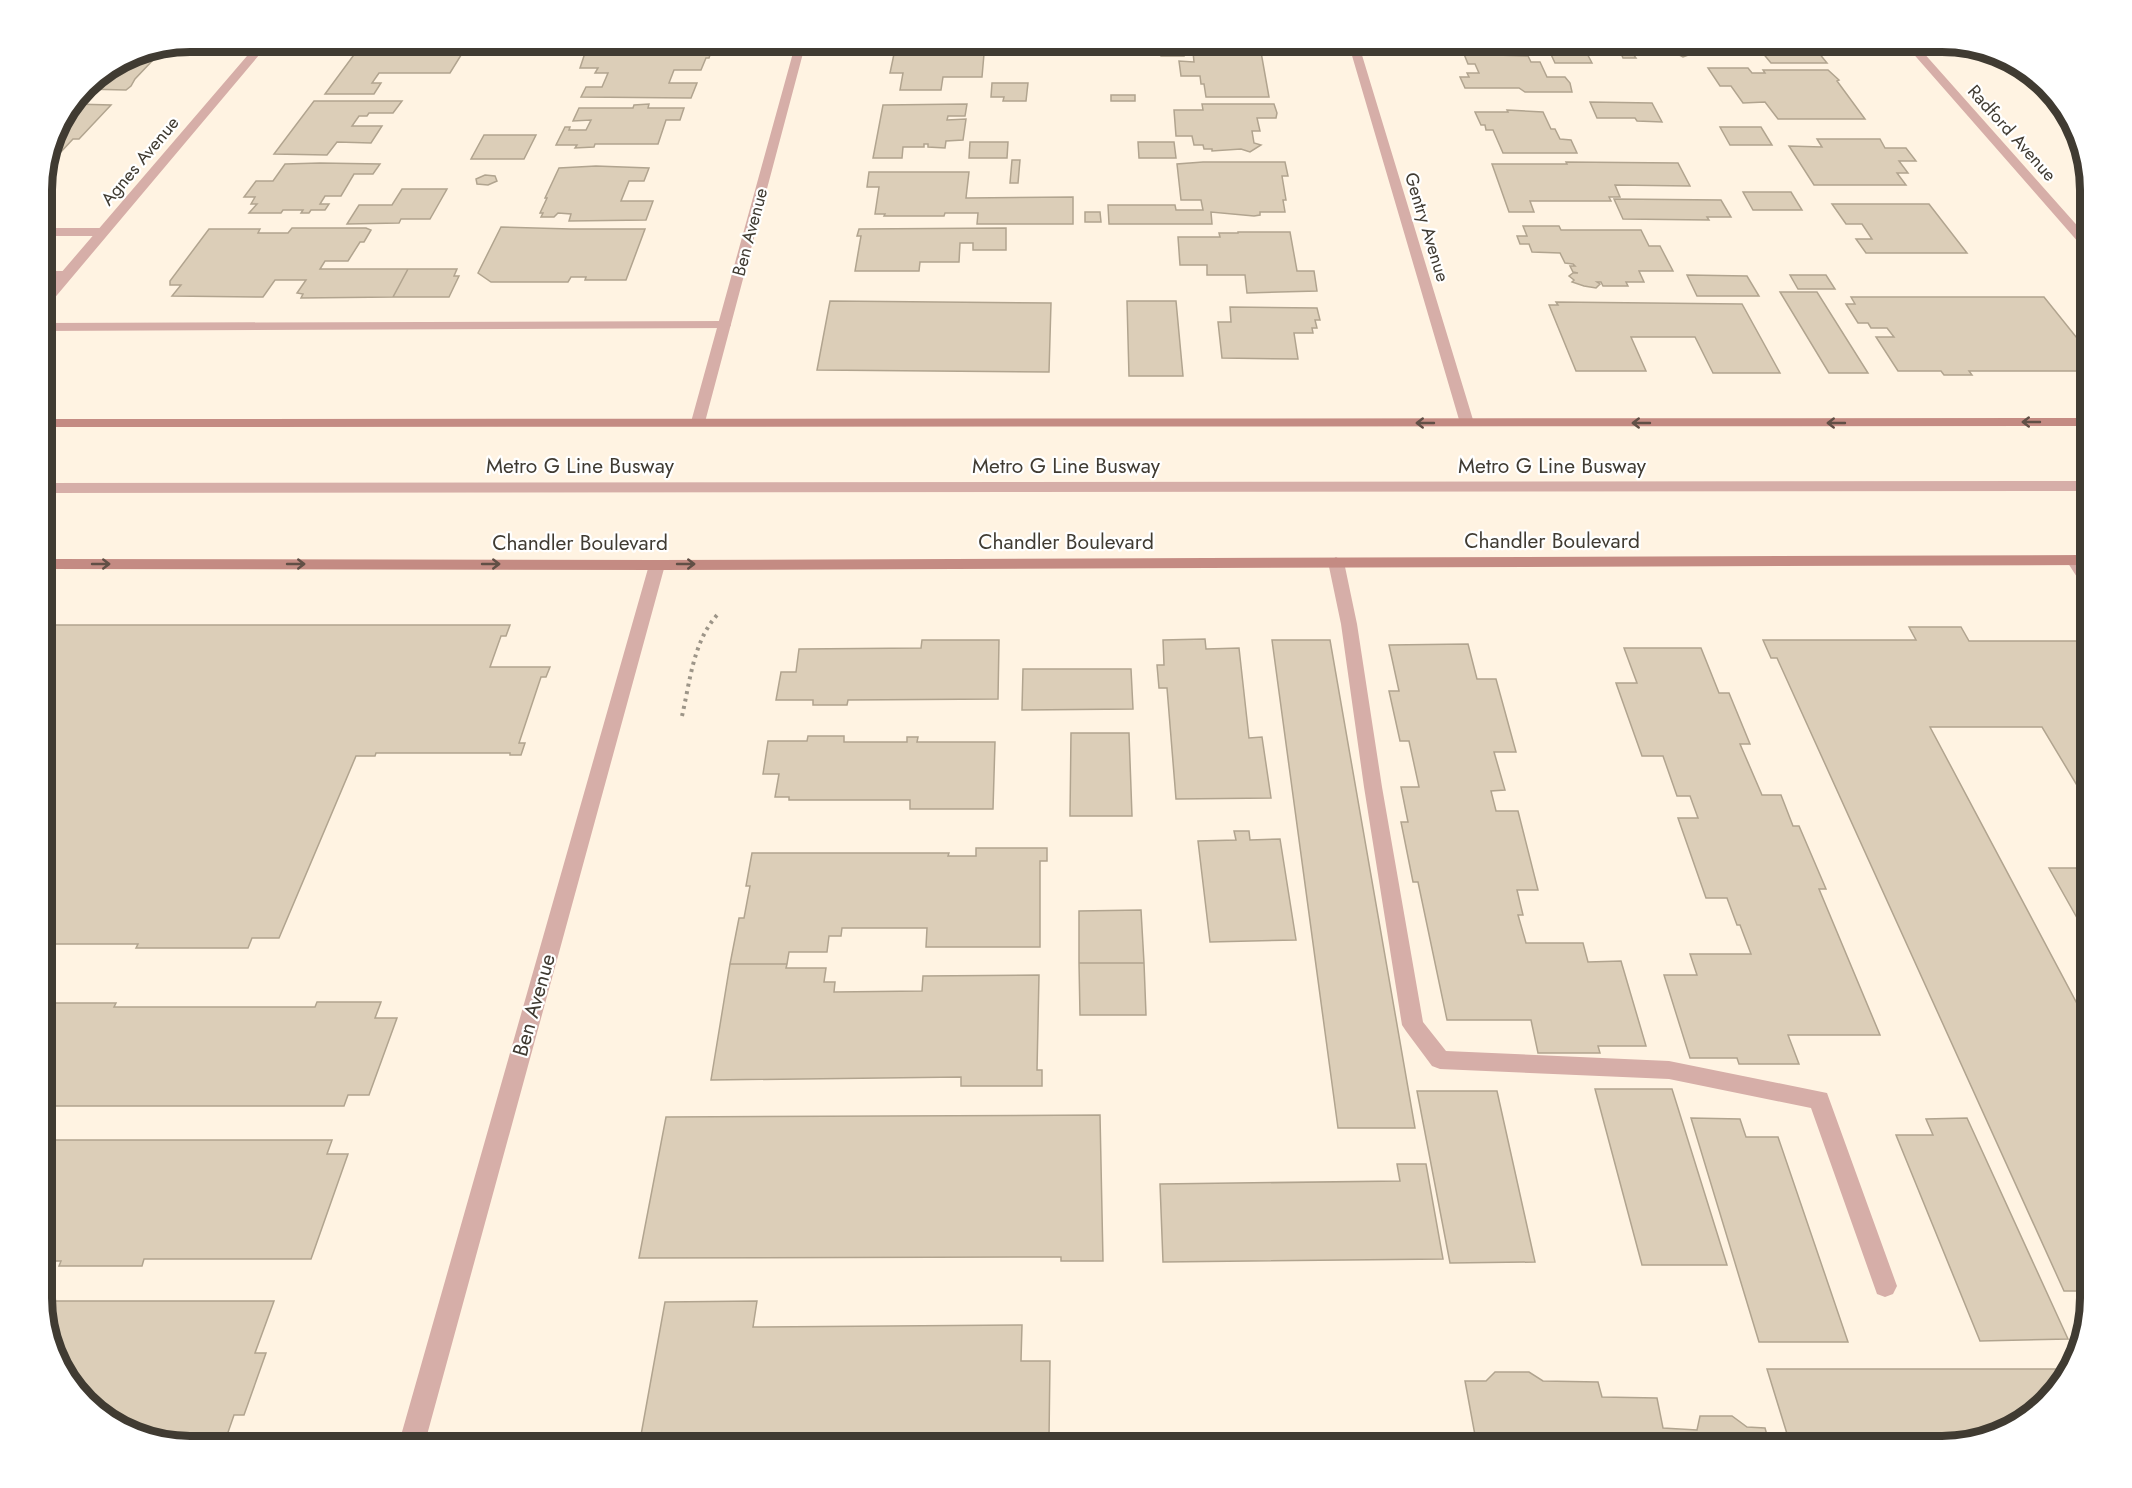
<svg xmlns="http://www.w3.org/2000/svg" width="2132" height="1488" font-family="Jost,sans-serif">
<rect width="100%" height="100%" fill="#fff3e2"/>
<path fill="#dcceb8" stroke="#b1a48f" stroke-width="1.5" d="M462,42h33l-4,7h-33z
M535,42h48l-4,7h-48z
M995,42h75v7h-48l1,-3h-28z
M1090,42h35v4l-35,1z
M1447,42h43l2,4h-44z
M1684,42l19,8 -20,7 -18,-9z
M1726,42h79l3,5h6l13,16h-56l-15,-18h-28z
M1548,48h36l8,15h-37z
M1160,49h23l1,7h-23z
M1234,51l27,1 8,45h-63l-2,-13h-3l-1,-8h-19l-2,-15 15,1 -1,-10z
M1620,51h11l5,7h-13z
M356,52h107l-13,21h-71l-7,10h9l-7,11h-49z
M632,52h79l-2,6h-3l-5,12h-27l-5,13h28l-6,15 -110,-1 5,-10h16l6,-14h-13l3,-5h-18l5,-15z
M894,54h90l-2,23h-39l-2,13h-41l3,-17h-13z
M1464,54l64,2 3,6h9l7,15h18l5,6 2,9h-47l-6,-4h-54l-5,-11h9l-2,-4h12l-4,-9h-7z
M123,60h30l-18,19 -4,7 -5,4 -41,-1 7,-10z
M1708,68h40l4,5h13l-2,-3h65l11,10 -2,1 28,38h-87l-13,-17 -22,1 -12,-17h-11z
M992,83h36l-2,18h-23l1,-4h-13z
M1111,95h24v6h-24z
M314,101h88l-9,12h-24l-2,3h-8l-7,10h30l-11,17 -34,-1 -10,13 -53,-1z
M1590,102l62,1 10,19 -25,-1 -2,-3h-38z
M73,104l38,1 -32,34h-6l-14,15h-10l8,-29z
M649,104l-1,4h36l-4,12h-14l-8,24h-63l-1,3 -19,1 2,-3h-21l9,-18h5l-1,3h17l5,-10 -18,1 6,-13h54l1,-3z
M967,104l-2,12h-17l-1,4 19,-1 -3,21 -17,1 -1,7 -17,-1v-3h-4v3h-21l-1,11h-29l10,-53z
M1202,104h72l3,9 -1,5h-19l3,13h-8l2,12 7,2 -11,7 -9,-3 -29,2v-2h-8l-1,-4h-9l-2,-9h-16l-2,-26h29z
M1507,110l36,2 8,17h4l5,10 11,1 6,13h-74l-10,-23h-7l-1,-5h-4l-6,-13h33z
M1720,127h41l11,18h-42z
M484,135h52l-12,24h-53z
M1817,139h63l5,9h21l10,13h-17l9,12h-11l9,12h-92l-25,-39 33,1z
M970,142h38l-1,16h-38z
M1138,142h36l2,16h-37z
M1012,160h8l-2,23h-8z
M1203,162h82l3,14h-6l4,24h-3l2,12h-25v3l-6,1 -43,-4 1,12h-103l-1,-19h67l1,5h27l-2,-10h-20l-4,-36z
M1566,162l112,1 12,23 -75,-1 5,12h-11l2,4h-81l4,11h-25l-17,-48h75z
M320,163l60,1 -7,10h-19l-13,22h-16l-5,8h9l-4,6h-14l-2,3h-8l2,-3h-20l-2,3h-32l8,-9h-6l4,-7h-11l12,-16h17l12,-17z
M596,166l53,2 -5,13h-15l-8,20h32l-7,19 -77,1 2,-7 -13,-1 -4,4h-13l2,-4h-3l7,-15h-2l14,-30z
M869,172h100l-3,26 107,-1v27h-96l1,-11h-33l-1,3h-60l1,-2h-10l4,-27h-12z
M485,175l10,1 2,5 -9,4 -11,-1 -1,-5z
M402,189h45l-17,30h-29l-2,4 -52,1 12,-19h33z
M1743,192h48l11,18h-49z
M1614,199l107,1 10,17h-24l2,3 -86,-1z
M1832,204h97l38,49h-101l-10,-14h16l-10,-15h-16z
M1085,212h15l1,10h-16z
M1523,226h36l2,4h80l8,16h11l13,25h-34l5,11h-18l2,4h-25l-2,-4h-4l3,2 -4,4 -12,-2 -12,-4 2,-2 -5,-4 4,-3h5l-5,-1 -3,-6h5l-2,-2 -8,-1 -5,-10 -28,-1 -3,-8h-9l-3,-8h10z
M501,227l70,2h74l-19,51h-41l1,-3h-15l-3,5h-77l-13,-9z
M292,228h74l5,2 -7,12h-4l-12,19h-23l-5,8h88l-15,28 -92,1 2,-4 -6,-1 9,-13h-31l-12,17 -91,-1 9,-11h-11v-4l39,-52h51l-2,4h30z
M1006,228v22h-33v-7h-13l-1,19h-39l-1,9h-64l6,-35h-4l2,-7z
M1238,232h52l7,39h17l3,20 -70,2 -2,-18h-38v-10h-27l-2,-28h42l-1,-4h19z
M408,269h49l-3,7h5l-10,21h-56z
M1687,275l60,1 12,20h-62z
M1790,275h36l9,14h-37z
M1780,292h37l51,81h-39z
M1851,297h193l45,56h-4l5,7v11h-121l3,4h-28l-3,-4h-43l-22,-34h18l-7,-9h-16l-3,-5h-10l-12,-19h9z
M830,301l221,2 -2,69 -232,-2z
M1127,301h49l7,75h-54z
M1556,302l186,2 38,69h-67l-18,-36h-64l15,34h-70l-27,-66h9z
M1230,307l87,1 3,12h-5l2,8h-5l1,5h-19l4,26 -76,-1 -4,-36h13z
M42,625h468l-4,11h-5l-11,31h60l-4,10h-5l-22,66h6l-4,12h-11v-2h-134l-1,3h-19l-77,182h-27l-4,10h-112l2,-4h-96z
M1909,627h52l8,14h121v166l-48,-80h-112l160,301v263h-26l-287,-633h-6l-8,-18h153z
M1205,639l1,10 33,-1 10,90 13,-1 9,61 -95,1 -9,-111h-8l-2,-23h7l-1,-25z
M922,640h77l-1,59 -150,1 -1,5h-34v-5h-37l5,-28h15l3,-23 122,-1z
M1272,640h58l85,488h-77z
M1468,644l9,35h19l20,73h-22l11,38 -14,1 5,20h22l20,79h-21l6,25h-5l8,28h57l5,19 33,-1 25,85h-48l2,7h-62l-7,-33h-84l-29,-138h-5l-12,-60h7l-7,-35h18l-10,-46h-9l-11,-50h10l-10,-46z
M1624,648h77l18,45h10l21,51h-10l22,51h19l12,31h6l27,63h-7l61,146h-92l11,29h-60l-2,-6h-47l-26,-83h33l-7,-21h61l-11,-29h-3l-10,-27h-21l-28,-80h20l-8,-22h-13l-14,-40h-21l-26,-73h21z
M1023,669h108l2,40 -111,1z
M1071,733h58l3,83h-62z
M808,736h36v6h63v-5h11l-1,5h78l-2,67h-83v-9h-121v-3h-14l4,-23h-16l5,-33h39z
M1234,831h15l1,9 30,-1 16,101 -86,2 -12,-101 38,-1z
M976,848h71v13h-7v86h-114l1,-19h-85l-1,8h-12l-2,16h-38l-2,12h-57l9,-46h5l6,-32h-4l6,-33h197l-1,3h28z
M2049,868h41v73z
M1141,910l3,53h-65v-52z
M1079,963h65l2,52h-66z
M730,964h57l-1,4h40l-2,14h11l-1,10 88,-1 1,-15 116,-1 -2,95h5v16h-81v-9l-250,3z
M317,1002h64l-6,16h22l-28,77h-21l-4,11h-289l-13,26v-114l8,-15h66l-2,4h201z
M1595,1089h77l55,176h-85z
M1417,1091h80l38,171 -85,1z
M1100,1115l3,146h-42v-4l-422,1 27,-141z
M1691,1118l49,1 6,18h32l70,205h-89z
M1967,1118l101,221 -88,2 -84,-206h37l-7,-16z
M42,1140h290l-5,14h21l-37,105h-167l-2,7h-83l2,-5h-19z
M1397,1164h29l17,95 -280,3 -3,-78 240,-3z
M42,1301h232l-19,52h11l-22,62h-10l-9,26h-67l-15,-3 -43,-23 -38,-44z
M757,1301l-4,26 269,-2 -1,36h29l-1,78h-11v7h-399l26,-144z
M1767,1369h302l-10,19 -52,42 -29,7h-190z
M1495,1372h34l14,9 55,1 4,15 55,1 6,30 34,2 3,-14h32l15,11 18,1 5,18h-293l-12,-65h21z"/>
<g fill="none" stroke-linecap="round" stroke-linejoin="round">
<path stroke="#9d9588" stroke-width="4" stroke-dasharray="3 4.5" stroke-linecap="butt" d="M682,716c8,-34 11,-75 36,-102"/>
<path fill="#d6aea8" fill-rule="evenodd" d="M42,228h61l6,4 -6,4h-61z
M42,271h25l6,4 -6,4h-25z
M724,321l5,1 2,3 -2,3 -687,3v-8z
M2090,481v10l-2048,2v-10z
M2074,555l6,1 10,16v17l-6,-1 -18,-28z
M1336,557l8,5 13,62 25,163 41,235 23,29 223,10 158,32 70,193 -4,8 -8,3 -8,-3 -66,-186 -142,-29 -229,-10 -8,-3 -26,-35 -4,-6 -38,-238 -23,-163 -13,-62z"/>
<path fill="#d6aea8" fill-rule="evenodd" d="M259,42h11l-223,265 -5,1v-13z
M796,42h10l-101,380 -2,3h-10l-2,-3z
M1348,42h10l116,381 -2,3h-10l-2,-3z
M1903,42h11l176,198v12l-4,-1z
M657,560l8,5 -241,881h-26l251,-881z"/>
<path fill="#c48b83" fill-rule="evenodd" d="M2090,418v8l-2048,1v-8z
M2090,555v10l-1433,5 -615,-1v-10l615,1z"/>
</g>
<defs><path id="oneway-shaft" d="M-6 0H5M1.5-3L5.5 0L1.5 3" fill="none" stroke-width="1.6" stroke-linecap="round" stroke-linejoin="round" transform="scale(1.5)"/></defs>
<g stroke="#614f46">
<use href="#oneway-shaft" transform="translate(2031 422) rotate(180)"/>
<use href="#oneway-shaft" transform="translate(1425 423) rotate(-180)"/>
<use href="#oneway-shaft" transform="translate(1641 423) rotate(180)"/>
<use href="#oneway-shaft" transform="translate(1836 423) rotate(180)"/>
<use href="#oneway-shaft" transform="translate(101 564)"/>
<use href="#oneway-shaft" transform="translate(296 564)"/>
<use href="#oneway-shaft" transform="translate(491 564)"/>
<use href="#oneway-shaft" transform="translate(686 564)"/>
</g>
<g text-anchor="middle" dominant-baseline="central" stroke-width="4.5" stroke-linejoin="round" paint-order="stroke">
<g font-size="18" fill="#403b32" stroke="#fff">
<text transform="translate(2012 133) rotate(48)">Radford Avenue</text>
<text transform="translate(140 161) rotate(-50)">Agnes Avenue</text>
<text transform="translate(1427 227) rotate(73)">Gentry Avenue</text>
<text transform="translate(750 232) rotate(-75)">Ben Avenue</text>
</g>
<g font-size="21" fill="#403b32" stroke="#fff">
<text x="580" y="466">Metro G Line Busway</text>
<text x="1066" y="466">Metro G Line Busway</text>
<text x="1552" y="466">Metro G Line Busway</text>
<text x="1552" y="541">Chandler Boulevard</text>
<text x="1066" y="542">Chandler Boulevard</text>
<text x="580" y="543">Chandler Boulevard</text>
<text transform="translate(534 1005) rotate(-74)">Ben Avenue</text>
</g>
</g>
<path d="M0 0H2132V1488H0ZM190 52H1942A138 138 0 0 1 2080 190V1298A138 138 0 0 1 1942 1436H190A138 138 0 0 1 52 1298V190A138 138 0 0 1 190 52Z" fill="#fff" fill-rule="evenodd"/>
<path fill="none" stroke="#403b32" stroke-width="8" d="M190 52H1942A138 138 0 0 1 2080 190V1298A138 138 0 0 1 1942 1436H190A138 138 0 0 1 52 1298V190A138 138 0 0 1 190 52Z"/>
</svg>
